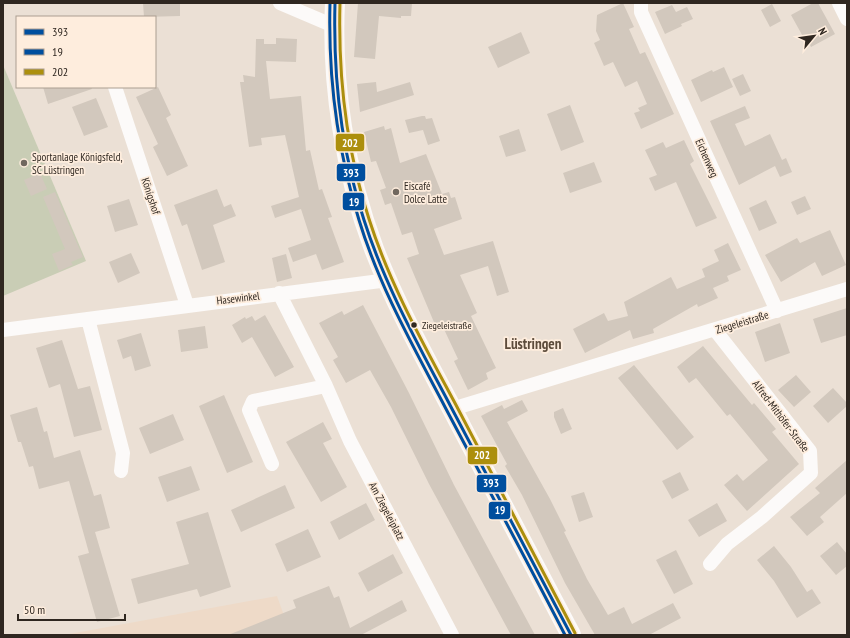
<svg xmlns="http://www.w3.org/2000/svg" width="850" height="638" font-family="'PT Sans Narrow',sans-serif">
<rect width="100%" height="100%" fill="#ebe0d5"/>
<path fill="#eedac8" d="M277,596l14,39h-227z"/>
<path fill="#c9cdb5" d="M3,65l83,196 -83,35z"/>
<path fill="#d2c8bd" d="M143,3h37v13l-36,1z
M358,3h54l-1,13h-10v2l-22,-2 -4,43 -21,-2z
M623,3l11,24 -5,2 11,25 5,-2 29,62 -33,15 -7,-16 6,-2 -2,-3 9,-4 -10,-23 -12,6 -12,-25 -9,4 -10,-23 6,-3 -4,-9 1,-16z
M813,3h5l17,31 -24,13 -3,-6 -2,1 -15,-27z
M772,4l9,17 -11,6 -9,-17z
M672,5l4,7 11,-5 6,12 -12,5 1,2 -17,8 -10,-22z
M521,32l9,21 -32,15 -10,-21z
M276,38l21,1 -1,23 -30,-1 4,38 31,-3 5,55 4,-1 9,40 3,-1 10,28 -4,1 16,44 -22,8 -6,-16 -23,8 -5,-14 23,-8 -10,-31 -26,9 -4,-12 28,-9 -14,-62 -24,3 1,7 -13,2 -9,-65h4l-1,-7 12,2 1,-38h8v5h12z
M724,67l9,20 -32,15 -10,-22 21,-10 1,2z
M743,74l8,17 -11,5 -8,-17z
M376,82l1,10 33,-10 4,13 -54,17 -3,-28z
M43,87h48l1,2 -44,15z
M158,87l13,28 -5,3 22,48 -21,10 -14,-29 5,-3 -22,-47z
M96,98l12,29 -24,9 -12,-29z
M570,105l14,37 -23,9 -14,-37z
M745,106l5,12 -15,6 10,22 25,-12 12,26 4,-2 6,14 -12,5 -5,-11 -36,19 -29,-64z
M422,116h3l1,3 6,-1 8,23 -12,4 -5,-15 -14,3 -4,-13z
M384,126l1,4 6,-2 9,35 26,-9 16,40 7,-2 2,6 4,-1 7,22 -28,10 10,26 49,-14 16,51 -12,4 -9,-30 -28,9 17,38 -6,3 25,52 -10,5 2,6 -20,11 -14,-29 4,-2 -16,-34 -6,2 -29,-69 12,-4 -7,-22 -10,3 -11,-32 -6,2 -5,-15 6,-2 -10,-27 -5,1 -7,-30z
M519,129l7,22 -20,6 -7,-21z
M684,140l10,21 -4,3 27,54 -21,9 -20,-45 -21,9 -6,-13 8,-3 -12,-25 18,-8 3,6z
M594,162l8,20 -32,11 -7,-20z
M40,173l7,16 -16,7 -7,-16z
M217,189l7,18 7,-3 5,12 -23,9 12,37 -23,8 -15,-46 -5,2 -8,-21z
M55,192l28,65 -12,5 2,3 -14,6 -7,-17 13,-5 -22,-52z
M805,196l6,13 -14,6 -6,-13z
M129,199l9,26 -23,7 -8,-26z
M766,200l11,23 -18,8 -10,-23z
M830,230l16,35 -24,11 -7,-14 -34,20 -16,-27 32,-17 3,5z
M728,243l13,27 -14,6 2,5 -16,7 5,10 -20,9 -1,-3 -44,25 1,4 -21,6 -3,-9 -45,23 -12,-24 31,-16 4,8 20,-5 -4,-14 47,-25 6,12 28,-12 -3,-8 17,-8 -5,-11z
M131,253l9,20 -22,10 -9,-21z
M286,254l6,24 -15,4 -5,-24z
M363,305l46,88 45,92 81,150h-24l-82,-151 -38,-77 -21,-37 -24,13 -13,-23 5,-3 -19,-34 23,-12 2,4z
M847,308v27l-26,8 -8,-24z
M265,315l29,52 -19,10 -23,-40 -10,6 -10,-18 13,-8 1,2 6,-3 3,5z
M780,323l10,30 -25,9 -10,-30z
M205,326l3,22 -27,4 -3,-22z
M141,333l10,33 -16,5 -4,-15 -8,3 -6,-19z
M62,340l16,49 12,-3 12,44 -28,7 -14,-53 -11,4 -13,-40z
M703,346l49,59 2,-2 22,26 -4,3 27,32 -52,47 -23,-26 13,-11 6,7 25,-21 -38,-46 -3,2 -31,-38 -7,5 -12,-16z
M634,365l60,72 -17,13 -59,-72z
M796,375l15,17 -17,15 -16,-17z
M833,388l14,15v3l-19,17 -15,-17z
M224,395l29,67 -26,11 -28,-67z
M522,400l6,11 -21,11 43,77 16,32 -2,1 23,47 21,36 16,-8 8,17 41,-21 8,15 -32,17h-54l-30,-52 -43,-88 -17,-29 2,-2 -26,-48 21,-11 2,4z
M37,407l7,25 3,-1 7,27 26,-8 14,46 7,-2 9,34 -15,4 25,84 -23,6 -19,-66 11,-3 -20,-72 -30,8 -6,-23 -4,1 -8,-25h-3l-8,-27z
M563,408l9,21 -11,5 -7,-17v-5z
M173,414l11,26 -34,14 -11,-26z
M323,422l9,17 -9,4 24,44 -26,15 -35,-60z
M847,460v33l-27,24 4,5 -17,14 -17,-19 30,-24 -5,-5z
M191,466l9,24 -33,12 -9,-25z
M680,472l9,18 -17,9 -10,-18z
M285,485l10,23 -54,24 -10,-22z
M584,492l9,25 -14,5 -8,-26z
M366,503l9,17 -36,20 -9,-18z
M717,503l10,18 -28,16 -11,-17z
M208,512l23,75 -31,10 -3,-8 -59,15 -7,-25 58,-15 -13,-42z
M308,529l13,28 -34,15 -12,-28z
M837,542l10,12v12l-11,9 -16,-19z
M774,546l17,21 16,25 5,-3 9,14 -24,15 -23,-37 -17,-21z
M676,550l17,34 -19,10 -18,-34z
M393,554l10,19 -35,19 -10,-19z
M329,586l5,12 5,-2 11,32 52,-28 5,11 -46,24h-133l68,-27 -3,-8z"/>
<g fill="none" stroke-linecap="round" stroke-linejoin="round">
<path stroke="#fcfaf9" stroke-width="14" d="M280,3l54,23
M641,3v9l136,299
M839,3l8,16
M115,87l72,218
M279,293l47,93 24,55 102,194
M88,319l35,134 -2,18
M3,330l385,-50
M452,409l395,-120
M272,464l-23,-54 4,-9 73,-15
M710,564l17,-20 35,-27 49,-44 -1,-22 -95,-121"/>
<path stroke="#fcfaf9" stroke-width="20" d="M335,3c-4,82 10,169 39,246 24,62 58,121 88,179 37,69 73,138 109,207"/>
<g stroke="#feeddd" stroke-width="6">
<path id="bus-1" d="M335,3c-2,74 6,147 29,217 21,66 55,126 87,187 40,76 80,152 120,228"/>
</g>
<g stroke="#feeddd" stroke-width="6">
<path id="bus-2" d="M330,3c-2,74 7,146 29,217 20,66 54,126 86,187 40,76 81,152 120,228"/>
</g>
<g stroke="#feeddd" stroke-width="6">
<path id="bus-3" d="M340,3c-2,73 6,146 29,216 21,66 55,126 87,186 40,76 80,152 119,228"/>
</g>
<use href="#bus-1" stroke="#004f9f" stroke-width="3"/>
<use href="#bus-2" stroke="#004e9e" stroke-width="3"/>
<use href="#bus-3" stroke="#ac8f0d" stroke-width="3"/>
</g>
<g fill="#71685f" stroke="#feeddd" stroke-width="1.5">
<circle cx="24" cy="163" r="4"/>
<circle cx="396" cy="192" r="4"/>
</g>
<circle fill="#2f2720" stroke="#feeddd" stroke-width="1.5" cx="414" cy="325" r="3.5"/>
<g text-anchor="middle" dominant-baseline="central" stroke-width="3.5" stroke-linejoin="round" paint-order="stroke">
<g font-size="10" fill="#2f2720" stroke="#feeddd" text-anchor="start">
<text x="422" y="325">Ziegeleistraße</text>
</g>
<g font-size="11" fill="#2f2720" stroke="#feeddd" text-anchor="start">
<text x="32" y="157">Sportanlage Königsfeld,<tspan x="32" dy="13">SC Lüstringen</tspan></text>
<text x="404" y="186">Eiscafé<tspan x="404" dy="13">Dolce Latte</tspan></text>
</g>
<g font-size="11" fill="#2f2720" stroke="#feeddd">
<text transform="translate(707 158) rotate(66)">Eichenweg</text>
<text transform="translate(151 196) rotate(72)">Königshof</text>
<text transform="translate(238 298) rotate(-7)">Hasewinkel</text>
<text transform="translate(742 322) rotate(-17)">Ziegeleistraße</text>
<text transform="translate(781 416) rotate(53)">Alfred-Mithöfer-Straße</text>
<text transform="translate(387 511) rotate(62)">Am Ziegeleiplatz</text>
</g>
<g font-size="15" font-weight="bold" fill="#5d4c3b" stroke="#feeddd">
<text x="533" y="343">Lüstringen</text>
</g>
</g>
<g stroke="#feeddd" stroke-width="1.5">
<rect x="335" y="133" width="30" height="19" rx="4" fill="#ac8f0d"/>
<rect x="336" y="163" width="30" height="19" rx="4" fill="#004f9f"/>
<rect x="342" y="192" width="23" height="19" rx="4" fill="#004e9e"/>
<rect x="467" y="446" width="31" height="19" rx="4" fill="#ac8f0d"/>
<rect x="476" y="474" width="31" height="19" rx="4" fill="#004f9f"/>
<rect x="488" y="501" width="23" height="19" rx="4" fill="#004e9e"/>
</g>
<g font-size="11" text-anchor="middle" font-weight="bold" fill="#fff">
<text x="350" y="147">202</text>
<text x="351" y="177">393</text>
<text x="354" y="206">19</text>
<text x="482" y="459">202</text>
<text x="491" y="487">393</text>
<text x="500" y="514">19</text>
</g>
<rect width="850" height="638" fill="none" stroke="#2f2720" stroke-width="8"/>
<rect x="16" y="16" width="140" height="72" fill="#feeddd" stroke="#ab9e91"/>
<rect x="24" y="29" width="20" height="6" fill="#004f9f" stroke="#ab9e91"/>
<text x="52" y="36" font-size="12" fill="#2f2720">393</text>
<rect x="24" y="49" width="20" height="6" fill="#004e9e" stroke="#ab9e91"/>
<text x="52" y="56" font-size="12" fill="#2f2720">19</text>
<rect x="24" y="69" width="20" height="6" fill="#ac8f0d" stroke="#ab9e91"/>
<text x="52" y="76" font-size="12" fill="#2f2720">202</text>
<g transform="translate(814 36) rotate(61)" stroke="#feeddd" stroke-width="3" paint-order="stroke">
<path d="M0-3L7 15L0 10L-7 15Z" fill="#2f2720"/>
<text y="-6" font-size="11" font-weight="bold" text-anchor="middle" fill="#2f2720">N</text>
</g>
<path d="M18 614v6h107v-6" fill="none" stroke="#2f2720" stroke-width="2"/>
<text x="24" y="614" font-size="12" fill="#2f2720" stroke="#feeddd" stroke-width="3" paint-order="stroke">50 m</text>
</svg>
